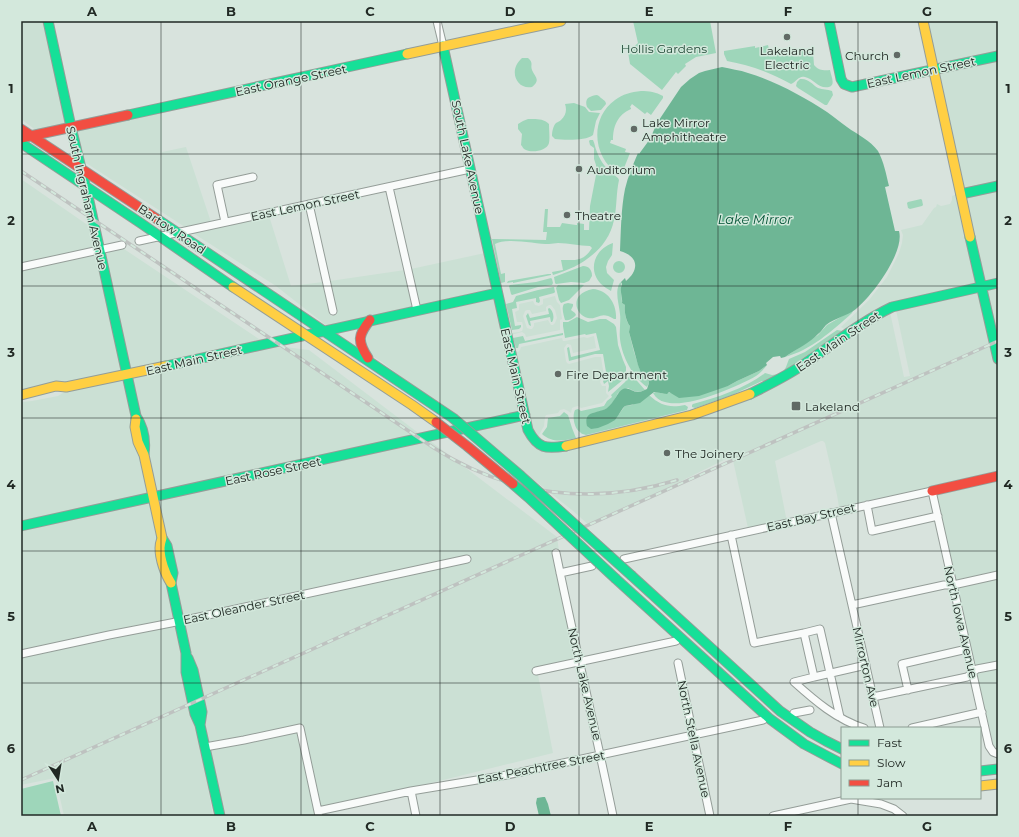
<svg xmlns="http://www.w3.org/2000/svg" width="1019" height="837" font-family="Montserrat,sans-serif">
<rect width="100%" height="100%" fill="#d8e3dd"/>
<path fill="#cbe0d4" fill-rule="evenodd" d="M21,21h24l22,103 -30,7 -16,-12z
M927,21h71v31l-61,12z
M998,59v123l-33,8 -27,-118z
M162,111v41l24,-5 25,75 -26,5 -102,-66 -8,-31z
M21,179l71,49 4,19 -75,16z
M998,190v90l-14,3 -19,-86z
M958,194l19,90 -88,20 -43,26 -5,-3 28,-27 18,-23 12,-24 3,-10 1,-8 -2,-5 21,-5 12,-17 2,-1 1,-3 4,2 9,-2 2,-4v-4z
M270,219l21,67 32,-4 8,34 6,-2 -7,-33 75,-11 8,37 -86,19 -51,-40 -83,-53 53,-11z
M124,249l138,92 -133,29 -26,-117z
M485,253l8,37 -74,15 -8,-36z
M97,255l25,116 -101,20v-120z
M998,287v57l-13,-54z
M979,291l19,82v99l-159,35 -2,-12 -12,-52 -2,-2h-2l-46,20 11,56 2,2 -40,9 -16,-72 -142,70 -18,-16 -52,-41 -46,-39 48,-11 14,28 186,-38 146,-85 22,-12 14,65 6,-1 -14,-66z
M555,296l2,6 3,3 2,14 -2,1v10l-34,7 -1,-3 -3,-2 -11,3v-2l8,-1 3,-1 1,-3v-3l-1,-3h-5l-2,-10 4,-2v-6l14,-3 2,4 4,1 4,-2v-5zM549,305h2l4,5 2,8 -2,5 -2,2h-2l-3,-5 -14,3v3l-2,3h-2l-3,-1 -4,-12 2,-5 2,-1h3l2,4 14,-3v-4z
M495,297l26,115 -55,12 -54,-39 -30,-23 -13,-8 -3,-5 -2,-15 8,-10z
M594,336l2,12 -23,5 -2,-8 -3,-1h-1l-3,4 2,13 1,2 2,1 26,-7h6l3,19 -3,3 -1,3 2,4h4v7l3,3 -7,7 -21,5 -3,-2 -4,1 -2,1 -1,5 -3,-2 -4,-2 -4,1 -2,3 -12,2 -1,2 -1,9 -5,9 4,5 5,2h-7l-7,-6 -19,-85 3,1 2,-2 1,-3 41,-9 1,3h2l19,-4 3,1z
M277,346l32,4 112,85 -265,58 -26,-116z
M124,378l25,116 -128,28v-120l11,-1 26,-5 8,-5z
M429,440l128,97 2,14 -1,-2 -6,1 24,109 -44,10 2,6h4l15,78 -130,32 -16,3 -86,19 -19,-83 -59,12 -36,6 -23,-118 286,-62 -1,-7 -287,62 -25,-117z
M998,480v91l-43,9 -19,-86z
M151,501l25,117 -68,13 -87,19v-120z
M998,579v82l-23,5 -18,-79z
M177,625l20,100 16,91h-149l-8,-36 -1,-2 -34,7v-127l89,-20z
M998,668v82l-3,-1 -1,-1 -17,-74 1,-1z
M298,732l18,84h-93l-14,-66z"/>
<path fill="#9ed6ba" d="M633,21h77l6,32 -20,4 -11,7 1,2 -8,8 -2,-2 -14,18 -32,-26 -2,-12 10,-9z
M768,45l2,8 7,-2 1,4 26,-7 1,5 8,-1 1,13c4,5 10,6 16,5 1,6 6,15 -1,17 -11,2 -15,-8 -24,-10 -6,-2 -9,5 -14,7 -20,-11 -41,-19 -64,-23l-3,-7v-3l31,-5v2z
M522,58h6c6,5 2,7 4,12 3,7 9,10 0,17 -16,3 -24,-17 -10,-29z
M800,79c8,-1 12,5 18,9 5,2 9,1 14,3l1,4 -6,10h-2l-27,-17 -2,-2 1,-4z
M641,91c8,0 15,1 22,5v2l-12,17 -4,-3 -2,2 -13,-10 -2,3 1,1v1c-14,6 -18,18 -18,31h-2l-1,3 16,6 -1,3 5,1 -8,20 -4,1c-25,-17 -29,-55 -3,-74 8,-6 16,-8 26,-9z
M597,95l2,1c2,3 7,4 7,8l-5,6 -10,1 -4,-4c-3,-9 3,-11 10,-12z
M574,103l11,4 4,5 11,1 -4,8 -3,14c-7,6 -29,5 -38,4l-3,-3c0,-4 1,-10 4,-13 2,-1 4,-2 5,-3 5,-5 6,-10 4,-16z
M528,119c7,0 15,-1 21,5 0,6 1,14 0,19 -2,8 -17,10 -23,7 -3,-1 -3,-3 -5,-5l1,-11 -4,-5v-5l5,-3z
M590,140h3c2,4 2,8 4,12 4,11 11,19 21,26l1,2c-3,13 -2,27 -5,40 -6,30 -34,47 -61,55l-1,-3 11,-2 -2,-10c15,0 22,2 31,-12l-2,-2c-11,0 -21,-3 -32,-3 -3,0 -6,1 -9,1 -13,0 -43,-7 -54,0l6,30 4,-1v9l-4,1 -9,-44 54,1 1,-8h-4l2,-23h3l-1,18h13l2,-4 14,2h1v-2l7,1v6h5l1,-24 6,-31v-10l-2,-6v-11l-4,-3 -1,-4z
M921,199l1,1 1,5 -1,1 -12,3 -2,-1 -1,-5 1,-1z
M613,243l-1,12 -4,6 -2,6 1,6 7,7 -3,11c-3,-2 -7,-4 -10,-7 -14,-15 -6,-35 12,-41z
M613 267a6 6 0 1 1 12 0a6 6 0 1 1-12 0Z
M583,266c6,0 9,4 9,10l-3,5 -5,2 -13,-1 -15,2 -1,-1 -1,-6z
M548,274h3v1l-38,8v-1l-6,1 1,-2z
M551,278l1,1 1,4 -1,2 -14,2 -26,8 -1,-1 -2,-8 1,-1 26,-3z
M621,282v5l1,16 3,2c-1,6 1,17 5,21l-1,6 5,20 7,21 8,8v2l-2,4c-14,-10 -25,-30 -27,-48 -1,-8 1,-17 0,-25 -1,-11 -5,-20 -1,-30z
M558,285c9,1 18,-1 26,0l-15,15 -8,3 -2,-3 -3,-12z
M553,287h1l1,5 -1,1 -15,4 1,4 -1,2 -3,-1v-4l-20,4 1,6 -5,1 3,17 6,-1v2l-2,2 -7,1 -6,-26 7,-2 3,-6 22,-6z
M593,289c15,1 24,15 23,30h-2c-14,-9 -15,1 -26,-1 -10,-2 -15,-14 -9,-22 4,-4 8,-6 14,-7z
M568,303l5,1v2l-2,4 4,3 1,2c-3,3 -6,6 -11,5 -1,-4 -4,-12 -1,-16z
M549,308c4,2 6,10 3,14h-1l-1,-5 -20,4 1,5 -2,-1 -3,-9 2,-3 2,5 19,-4 -1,-5z
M853,310l-1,3c-20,18 -41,37 -67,44l33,-22 9,-10z
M577,317l11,5 12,-3h6l8,5 2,3 2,18 5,15 3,7v5l-2,7 -16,13 1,-6 -1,-5 -4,3 -1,-3 4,-3 -4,-24h-8l-26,7 -2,-13 2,-1 2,10 29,-7 -4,-17 -10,2 -1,-1 -20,4 -2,-12v-4h5z
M837,330l6,1 -46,31v2l-14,8 3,-5 3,-8 16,-7z
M563,333v2l-44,9 -1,4h-2l-3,-10 10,-2 2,5z
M767,365c-3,4 -7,8 -11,11 -19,11 -70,33 -91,26 -5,-1 -9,-4 -12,-9 4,-2 7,1 11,0 3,0 4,-1 7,0l57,-7 9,-5 22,-10z
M765,373l7,2 7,-1 -14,8 -3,-1 -30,14 -37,13 -3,-1v-2l1,-1c23,-6 53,-16 72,-31z
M631,374l14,16c-7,3 -10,2 -17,-2l-10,5c-6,13 -11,18 -25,20l26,1 6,-8 7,-1 17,-10c12,11 21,13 36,10l3,2 -1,3 -101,25c-2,-1 -5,-1 -6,-3 -6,-4 -8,-16 -5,-22l3,-1 3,2 23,-5 3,-5 5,-4 -1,-2 14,-13z
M564,412l4,3 4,13 4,10c-13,3 -24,5 -34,-4l5,-7 1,-9 12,-2z
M53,781l8,35h-40v-27z"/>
<path fill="#6eb695" d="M722,67c8,2 18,3 26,6 27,8 56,24 79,39 7,5 13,10 20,15 11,8 23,13 31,24 6,11 8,23 11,35l-4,1 10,44h4c6,21 -27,65 -43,78 -9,7 -21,9 -30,16 -3,3 -5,7 -8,9 -7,8 -23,16 -33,23l-4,1 -1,-2 -7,1 -7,6 1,2 -8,6 -22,10 -9,5 -29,10 -20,2 -10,-6 -2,2 -13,-2 -14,11 -15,3 -2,2 -8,12 -7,4 -10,4 -7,1 -4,-3c-4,-16 11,-12 20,-18 7,-5 11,-17 16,-19 6,-2 9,3 15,3 3,0 6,-2 9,-3l2,-6v-2l-8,-8 -3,-8 -9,-33 1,-6c-4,-5 -6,-15 -5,-21l-3,-2c1,-6 -3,-12 0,-19l-1,-2 4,-4 1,3c14,-12 12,-25 -6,-30 1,-21 1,-42 5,-62 3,-13 8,-24 13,-36l1,1 11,-15 7,-16 24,-36 9,-8 9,-6 6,-2z
M543,797h2l3,7 3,12h-12l-3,-13 1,-5z"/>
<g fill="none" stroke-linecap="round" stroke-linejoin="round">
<g stroke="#949d98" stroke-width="9">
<path id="street" d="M437,21l6,25
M389,187l28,123
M309,204l24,107
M225,222l-8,-37 36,-8
M139,241l331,-72
M21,267l101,-22
M867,505l5,26 66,-15
M831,513l49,215
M731,535l23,108 50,-10 10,44 -20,5c20,18 43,38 70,46
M556,553c18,88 39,175 57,263
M624,559l308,-68 57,255 4,6 5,2
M560,573l32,-7
M852,605l92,-20h9l45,-10
M804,633l16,-4 20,88
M21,654l88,-19 62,-12 296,-64
M678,663l32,153
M536,671l140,-30
M814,677l52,-12
M908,690l-6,-26 65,-15
M873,697l94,-20 10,-8 21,-4
M794,713l16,-3
M912,728l70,-16
M205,747l39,-7 56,-12 19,88
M411,791l5,25
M318,811l93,-20 96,-16 256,-55
M773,816l78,-17 30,5 13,5 9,7"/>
</g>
<g stroke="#949d98" stroke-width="11">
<path id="fast" d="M48,21l23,106 18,74 47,215v3
M829,21l12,58 3,5 8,3 146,-31
M443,46l85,384c10,19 18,19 38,16
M128,115l279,-61
M21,143l121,81 91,63
M961,194l37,-8
M157,219l296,199
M970,237l28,122
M166,366l331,-73
M750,394c18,-9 37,-18 54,-30 30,-20 55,-41 88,-57l106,-24
M136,416c8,12 10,24 8,38
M21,526l504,-111
M162,538l5,8 6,27 -2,10 15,70v19l9,42 5,11 20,91
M632,576l148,135 30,21 16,9 16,8
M616,579l154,140 34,25 38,20
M188,658l5,12 9,42 -2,13
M980,771l18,-2"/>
</g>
<g stroke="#949d98" stroke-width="11">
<path id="slow" d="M923,21l47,216
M407,54l154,-33
M233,287l179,118 24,17
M21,395l35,-9 10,1 100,-21
M136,419l-1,8 3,15 6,13 18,83c-1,3 -2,7 -2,10 0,11 5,26 11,35
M566,446l126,-31 25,-9 33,-12
M980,786l18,-2"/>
</g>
<g stroke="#949d98" stroke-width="11">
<path id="jam" d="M21,129l136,90
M21,138l107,-23
M368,358c-11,-17 -10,-23 2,-38
M932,491l66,-15"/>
</g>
<use href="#street" stroke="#f9fbfa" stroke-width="7"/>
<use href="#fast" stroke="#16e098" stroke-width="9"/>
<use href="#slow" stroke="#ffcf43" stroke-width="9"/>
<use href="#jam" stroke="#f24e42" stroke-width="9"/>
<g stroke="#bec2c0" stroke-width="3.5">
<path id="rail" d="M21,171l413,277c75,48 159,58 243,32
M21,780l977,-439"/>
</g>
<use href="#rail" stroke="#d3e8dc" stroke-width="2" stroke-dasharray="6" stroke-linecap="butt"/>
<g stroke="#8aa096" stroke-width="11" stroke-linecap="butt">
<path id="fast-bridge" d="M453,418l68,58 111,100
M513,484l15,13 88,82"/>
</g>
<g stroke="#8aa096" stroke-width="11" stroke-linecap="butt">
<path id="jam-bridge" d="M436,422l31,24 46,38"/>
</g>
<use href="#fast-bridge" stroke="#16e098" stroke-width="9"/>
<use href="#jam-bridge" stroke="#f24e42" stroke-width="9"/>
</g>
<path fill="none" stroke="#212924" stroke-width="1" stroke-opacity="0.55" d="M161,21v795M301,21v795M440,21v795M579,21v795M718,21v795M858,21v707M21,154h977M21,286h977M21,418h977M21,551h977M21,683h977M858,798v18"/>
<g fill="#616a65" stroke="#d3e8dc" stroke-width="1.5">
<circle cx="787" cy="37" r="4"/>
<circle cx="897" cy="55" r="4"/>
<circle cx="634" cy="129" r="4"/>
<circle cx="579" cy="169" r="4"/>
<circle cx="567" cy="215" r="4"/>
<circle cx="558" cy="374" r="4"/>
<rect x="791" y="401" width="10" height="10" rx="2"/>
<circle cx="667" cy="453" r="4"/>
</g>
<g text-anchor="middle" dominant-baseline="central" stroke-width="3" stroke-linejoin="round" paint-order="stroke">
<g font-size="12" fill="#214a37" stroke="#d3e8dc">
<text x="664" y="48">Hollis Gardens</text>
</g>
<g font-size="12" fill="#212924" stroke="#d3e8dc" text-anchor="start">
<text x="787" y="50" text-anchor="middle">Lakeland<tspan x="787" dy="14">Electric</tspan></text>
<text x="889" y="55" text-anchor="end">Church</text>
<text x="642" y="122">Lake Mirror<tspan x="642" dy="14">Amphitheatre</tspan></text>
<text x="587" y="169">Auditorium</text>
<text x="575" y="215">Theatre</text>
<text x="566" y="374">Fire Department</text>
<text x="805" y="406">Lakeland</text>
<text x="675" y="453">The Joinery</text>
</g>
<g font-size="12" fill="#212924" stroke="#d3e8dc">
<text transform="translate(921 72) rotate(-12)">East Lemon Street</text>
<text transform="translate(291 80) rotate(-12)">East Orange Street</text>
<text transform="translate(468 157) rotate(78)">South Lake Avenue</text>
<text transform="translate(87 198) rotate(77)">South Ingraham Avenue</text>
<text transform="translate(305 205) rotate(-12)">East Lemon Street</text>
<text transform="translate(172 229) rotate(34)">Bartow Road</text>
<text transform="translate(838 341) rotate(-34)">East Main Street</text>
<text transform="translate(194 360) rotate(-13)">East Main Street</text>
<text transform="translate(516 376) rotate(77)">East Main Street</text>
<text transform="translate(273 471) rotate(-12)">East Rose Street</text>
<text transform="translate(811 517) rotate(-13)">East Bay Street</text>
<text transform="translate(244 607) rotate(-12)">East Oleander Street</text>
<text transform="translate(961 622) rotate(77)">North Iowa Avenue</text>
<text transform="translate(866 667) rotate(77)">Mirrorton Ave</text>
<text transform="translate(585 684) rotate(77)">North Lake Avenue</text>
<text transform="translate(694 739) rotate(78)">North Stella Avenue</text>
<text transform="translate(541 767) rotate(-11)">East Peachtree Street</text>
</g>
<g font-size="13" font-style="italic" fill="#005234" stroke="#d3e8dc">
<text x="755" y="219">Lake Mirror</text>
</g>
</g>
<rect width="1019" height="837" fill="none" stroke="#d3e8dc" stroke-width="44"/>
<rect x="841" y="727" width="140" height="72" fill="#d3e8dc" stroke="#8c9c92"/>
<rect x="849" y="740" width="20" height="6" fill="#16e098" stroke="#8c9c92"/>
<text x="877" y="747" font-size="12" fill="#212924">Fast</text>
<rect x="849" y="760" width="20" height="6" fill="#ffcf43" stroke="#8c9c92"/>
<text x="877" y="767" font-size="12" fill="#212924">Slow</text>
<rect x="849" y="780" width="20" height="6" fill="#f24e42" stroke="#8c9c92"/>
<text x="877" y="787" font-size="12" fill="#212924">Jam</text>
<g transform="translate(58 779) rotate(168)" stroke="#d3e8dc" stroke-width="3" paint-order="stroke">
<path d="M0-3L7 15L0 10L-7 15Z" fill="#212924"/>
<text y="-6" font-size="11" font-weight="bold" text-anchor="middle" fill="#212924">N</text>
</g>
<rect x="22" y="22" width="975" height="793" fill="none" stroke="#212924" stroke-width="1.5"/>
<g font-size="13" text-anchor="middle" font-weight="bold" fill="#212924">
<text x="92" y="16">A</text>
<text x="231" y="16">B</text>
<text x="370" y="16">C</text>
<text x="510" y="16">D</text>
<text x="649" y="16">E</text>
<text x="788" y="16">F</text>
<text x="927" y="16">G</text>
<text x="11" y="93">1</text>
<text x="1008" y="93">1</text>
<text x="11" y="225">2</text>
<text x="1008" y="225">2</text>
<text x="11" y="357">3</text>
<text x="1008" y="357">3</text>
<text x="11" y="489">4</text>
<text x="1008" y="489">4</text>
<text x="11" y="621">5</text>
<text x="1008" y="621">5</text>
<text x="11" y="753">6</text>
<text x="1008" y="753">6</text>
<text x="92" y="831">A</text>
<text x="231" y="831">B</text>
<text x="370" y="831">C</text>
<text x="510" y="831">D</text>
<text x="649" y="831">E</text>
<text x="788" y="831">F</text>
<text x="927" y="831">G</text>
</g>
</svg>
